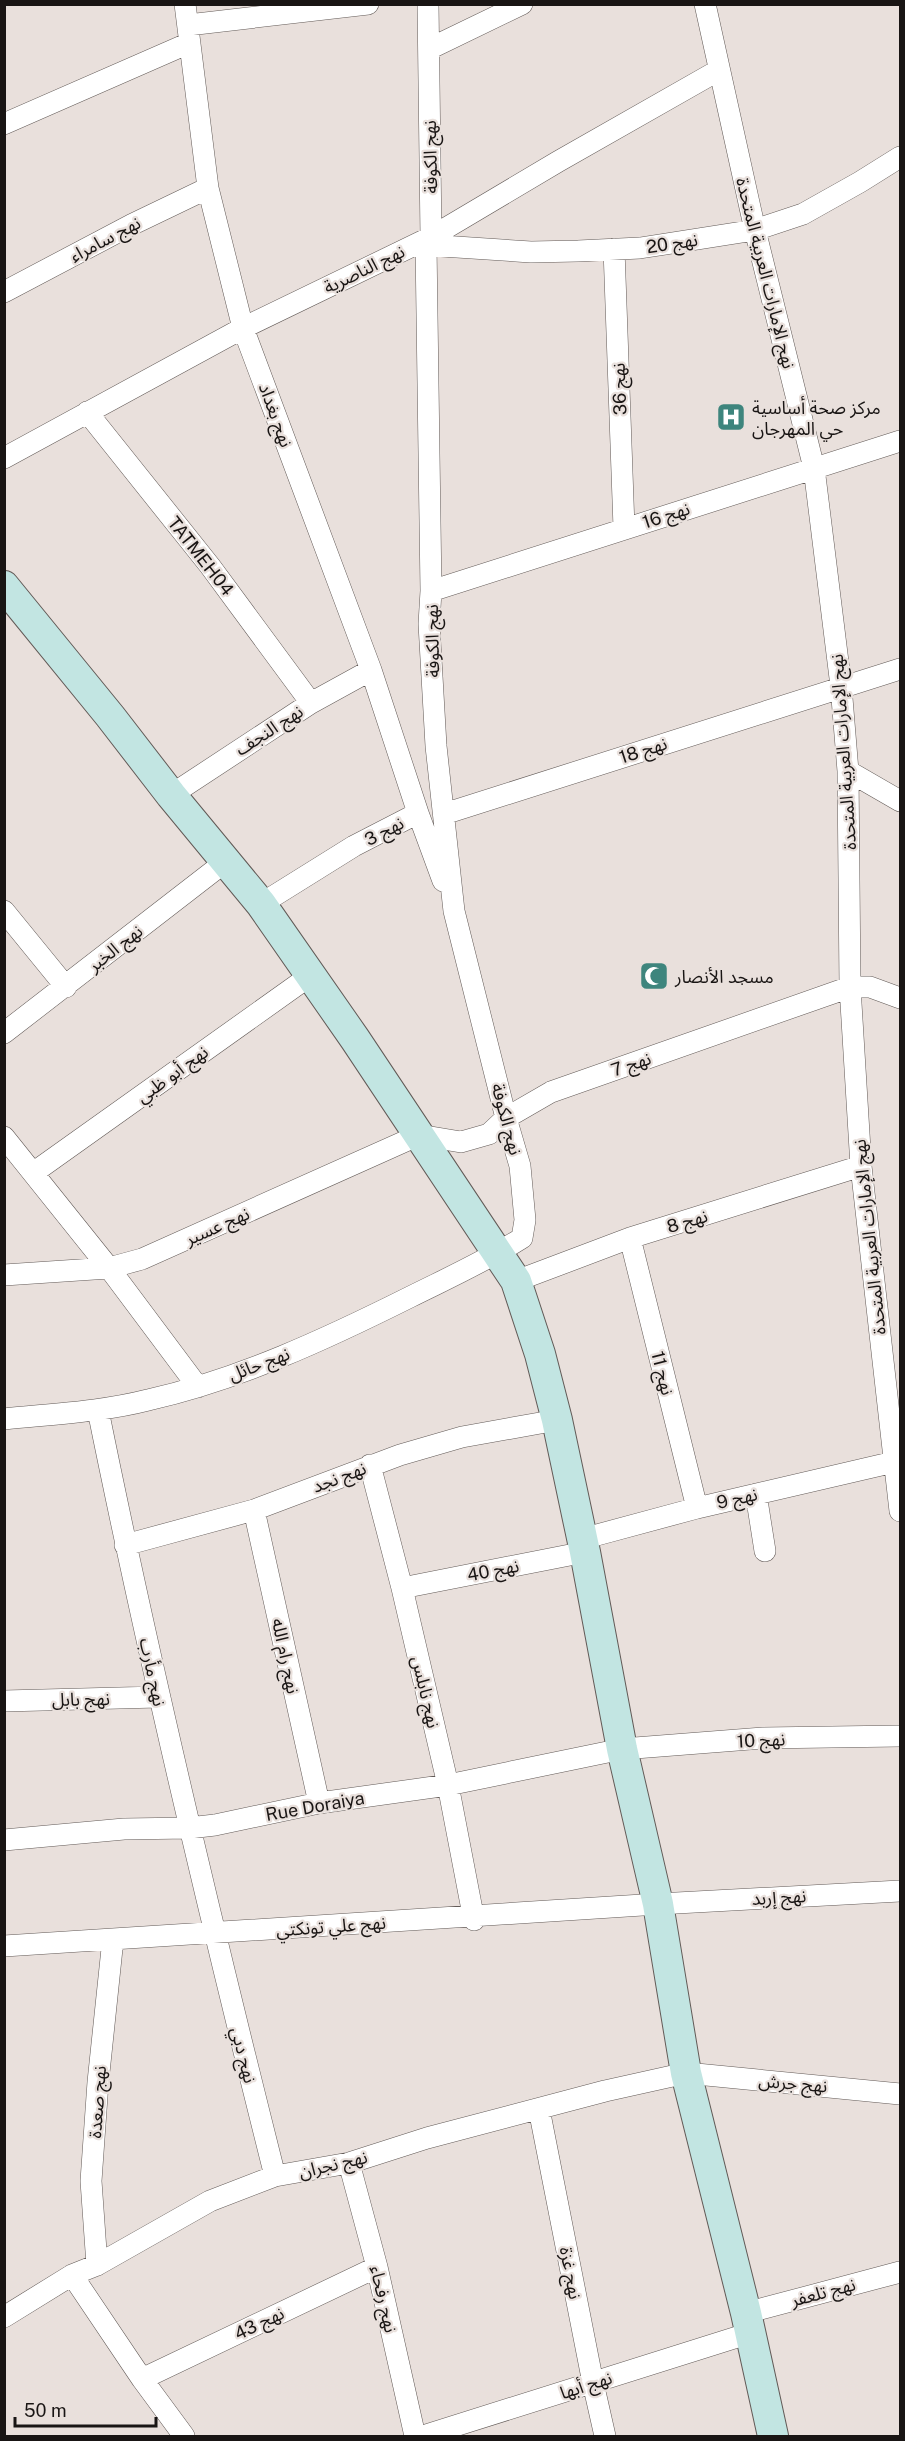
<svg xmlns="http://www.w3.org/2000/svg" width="905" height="2441" font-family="'Public Sans','Noto Sans Arabic',sans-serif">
<rect width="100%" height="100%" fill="#e9e0dc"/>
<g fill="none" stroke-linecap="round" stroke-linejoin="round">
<g stroke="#625a57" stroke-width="22">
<path id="minor" d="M185,4l23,184 35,140 128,342 47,143
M705,4l50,226 59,238 27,218 7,85 2,216 11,179 39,345
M188,25l180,-21
M429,49l93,-45
M4,124l185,-81
M426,245l105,7 47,-1 62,-3 115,-18 48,-16 57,-32 40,-25
M614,249l10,279
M4,292l127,-67 77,-37
M87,412l123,154 101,137
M4,458l239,-130 188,-91 128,-76 160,-91
M431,591l469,-150
M848,771l52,30
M171,795l140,-92 60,-33
M444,814l456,-145
M261,904l93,-58 64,-33 25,68
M4,911l62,76
M4,1033l221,-171
M4,1137l105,131 89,119
M33,1173l278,-198
M630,1238l67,270
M4,1275l105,-7 33,-9 277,-124 42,7 28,-8 17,-16 45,-26 299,-105h20l30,11
M516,1281l114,-43 231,-72
M98,1410c52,257 113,512 177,766
M4,1419c48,-5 97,-7 144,-19 92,-21 178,-61 262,-103 38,-19 76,-36 112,-59l3,-18 -5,-54 -14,-48 -52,-207 -18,-165 -7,-122 2,-33 -5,-346 5,-8 -3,-233
M370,1465l32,123 46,197 26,135
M756,1494l9,57
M254,1510l65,293
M582,1539l115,-31 197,-46
M125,1545l129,-35 146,-55 62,-18 95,-17
M402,1588l183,-36
M4,1701l154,-4
M4,1840l120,-11 65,-1 26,-3 104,-22 129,-18 174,-36 141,-11 137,-2
M4,1946l654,-42 242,-13
M539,2109l54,274 12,53
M349,2163l28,104 38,169
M97,2265l-6,-84 7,-99 15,-143
M72,2275l70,104 42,57
M746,2313l154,-41
M4,2317l68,-42 25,-10 113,-64 65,-25 74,-13 78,-25 178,-47 81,-18 214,21
M142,2379l235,-112
M423,2436l327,-103"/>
</g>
<g stroke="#625a57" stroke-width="32">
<path id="secondary" d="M4,586l106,130 61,79 90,109 94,135 161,242 24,73 17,66 28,132 37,197 36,155 28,169 60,240 27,123"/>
</g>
<use href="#minor" stroke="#fff" stroke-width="21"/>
<use href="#secondary" stroke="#c2e5e2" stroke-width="30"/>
</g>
<defs>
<g id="hospital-square" transform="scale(1.5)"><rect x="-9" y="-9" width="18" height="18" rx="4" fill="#3e857d" stroke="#e9e0dc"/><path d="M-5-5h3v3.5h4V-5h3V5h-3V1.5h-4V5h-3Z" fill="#fff"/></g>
<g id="mosque-square" transform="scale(1.5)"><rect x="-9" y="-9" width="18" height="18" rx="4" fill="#3e857d" stroke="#e9e0dc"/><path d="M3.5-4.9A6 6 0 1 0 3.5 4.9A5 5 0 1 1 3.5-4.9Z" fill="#fff"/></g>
</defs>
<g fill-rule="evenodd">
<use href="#hospital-square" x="731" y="417"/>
<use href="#mosque-square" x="654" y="976"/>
</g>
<g text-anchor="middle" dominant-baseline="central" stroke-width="4.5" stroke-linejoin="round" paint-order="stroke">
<g font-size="18" fill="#191514" stroke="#e9e0dc">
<text transform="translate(430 157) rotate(-91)">نهج الكوفة</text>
<text transform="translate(105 239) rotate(-28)">نهج سامراء</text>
<text transform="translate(672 243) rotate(-9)">نهج 20</text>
<text transform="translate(364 269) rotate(-26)">نهج الناصرية</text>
<text transform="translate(766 273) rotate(76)">نهج الإمارات العربية المتحدة</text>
<text transform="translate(619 389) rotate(-92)">نهج 36</text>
<text transform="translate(276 415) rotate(70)">نهج بغداد</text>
<text transform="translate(666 515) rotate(-18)">نهج 16</text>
<text transform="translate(201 556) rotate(52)">TATMEH04</text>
<text transform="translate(432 641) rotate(-91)">نهج الكوفة</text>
<text transform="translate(269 730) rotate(-33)">نهج النجف</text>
<text transform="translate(643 750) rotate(-18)">نهج 18</text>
<text transform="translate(843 752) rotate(-94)">نهج الإمارات العربية المتحدة</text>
<text transform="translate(384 831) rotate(-28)">نهج 3</text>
<text transform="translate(115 948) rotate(-38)">نهج الخبر</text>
<text transform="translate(631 1064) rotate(-19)">نهج 7</text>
<text transform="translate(172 1074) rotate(-36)">نهج أبو ظبي</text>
<text transform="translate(507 1119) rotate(75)">نهج الكوفة</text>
<text transform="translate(687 1221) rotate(-17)">نهج 8</text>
<text transform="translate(217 1226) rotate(-24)">نهج عسير</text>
<text transform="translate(869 1237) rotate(-96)">نهج الإمارات العربية المتحدة</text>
<text transform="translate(259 1364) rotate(-21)">نهج حائل</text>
<text transform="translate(663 1373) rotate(76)">نهج 11</text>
<text transform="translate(339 1477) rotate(-21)">نهج نجد</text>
<text transform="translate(737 1498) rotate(-13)">نهج 9</text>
<text transform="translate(493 1570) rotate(-11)">نهج 40</text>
<text transform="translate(286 1656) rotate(78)">نهج رام الله</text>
<text transform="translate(153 1672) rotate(78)">نهج مأرب</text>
<text transform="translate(426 1692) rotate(77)">نهج نابلس</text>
<text transform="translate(81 1699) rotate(-1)">نهج بابل</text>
<text transform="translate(761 1740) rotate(-3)">نهج 10</text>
<text transform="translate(315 1806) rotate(-10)">Rue Doraiya</text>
<text transform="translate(779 1897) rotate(-3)">نهج إربد</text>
<text transform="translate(331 1926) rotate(-4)">نهج علي تونكتي</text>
<text transform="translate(244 2055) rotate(76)">نهج دبي</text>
<text transform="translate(793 2083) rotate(5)">نهج جرش</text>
<text transform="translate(97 2102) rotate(-86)">نهج صعدة</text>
<text transform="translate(333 2164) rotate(-13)">نهج نجران</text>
<text transform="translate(571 2273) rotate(79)">نهج غزة</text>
<text transform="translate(823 2292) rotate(-15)">نهج تلعفر</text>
<text transform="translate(384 2299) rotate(77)">نهج رفحاء</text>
<text transform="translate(259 2323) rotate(-26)">نهج 43</text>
<text transform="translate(586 2385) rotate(-18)">نهج أبها</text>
</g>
<g font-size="18" fill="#191514" stroke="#e9e0dc" text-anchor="start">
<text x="752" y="407">مركز صحة أساسية<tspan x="752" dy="21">حي المهرجان</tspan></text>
<text x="675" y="976">مسجد الأنصار</text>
</g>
</g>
<rect width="905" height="2441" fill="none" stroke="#191514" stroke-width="12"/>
<path d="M15 2417v9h141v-9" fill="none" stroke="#191514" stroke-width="3"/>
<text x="24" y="2417" font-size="18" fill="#191514" stroke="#e9e0dc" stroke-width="4.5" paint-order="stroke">50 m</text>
</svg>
